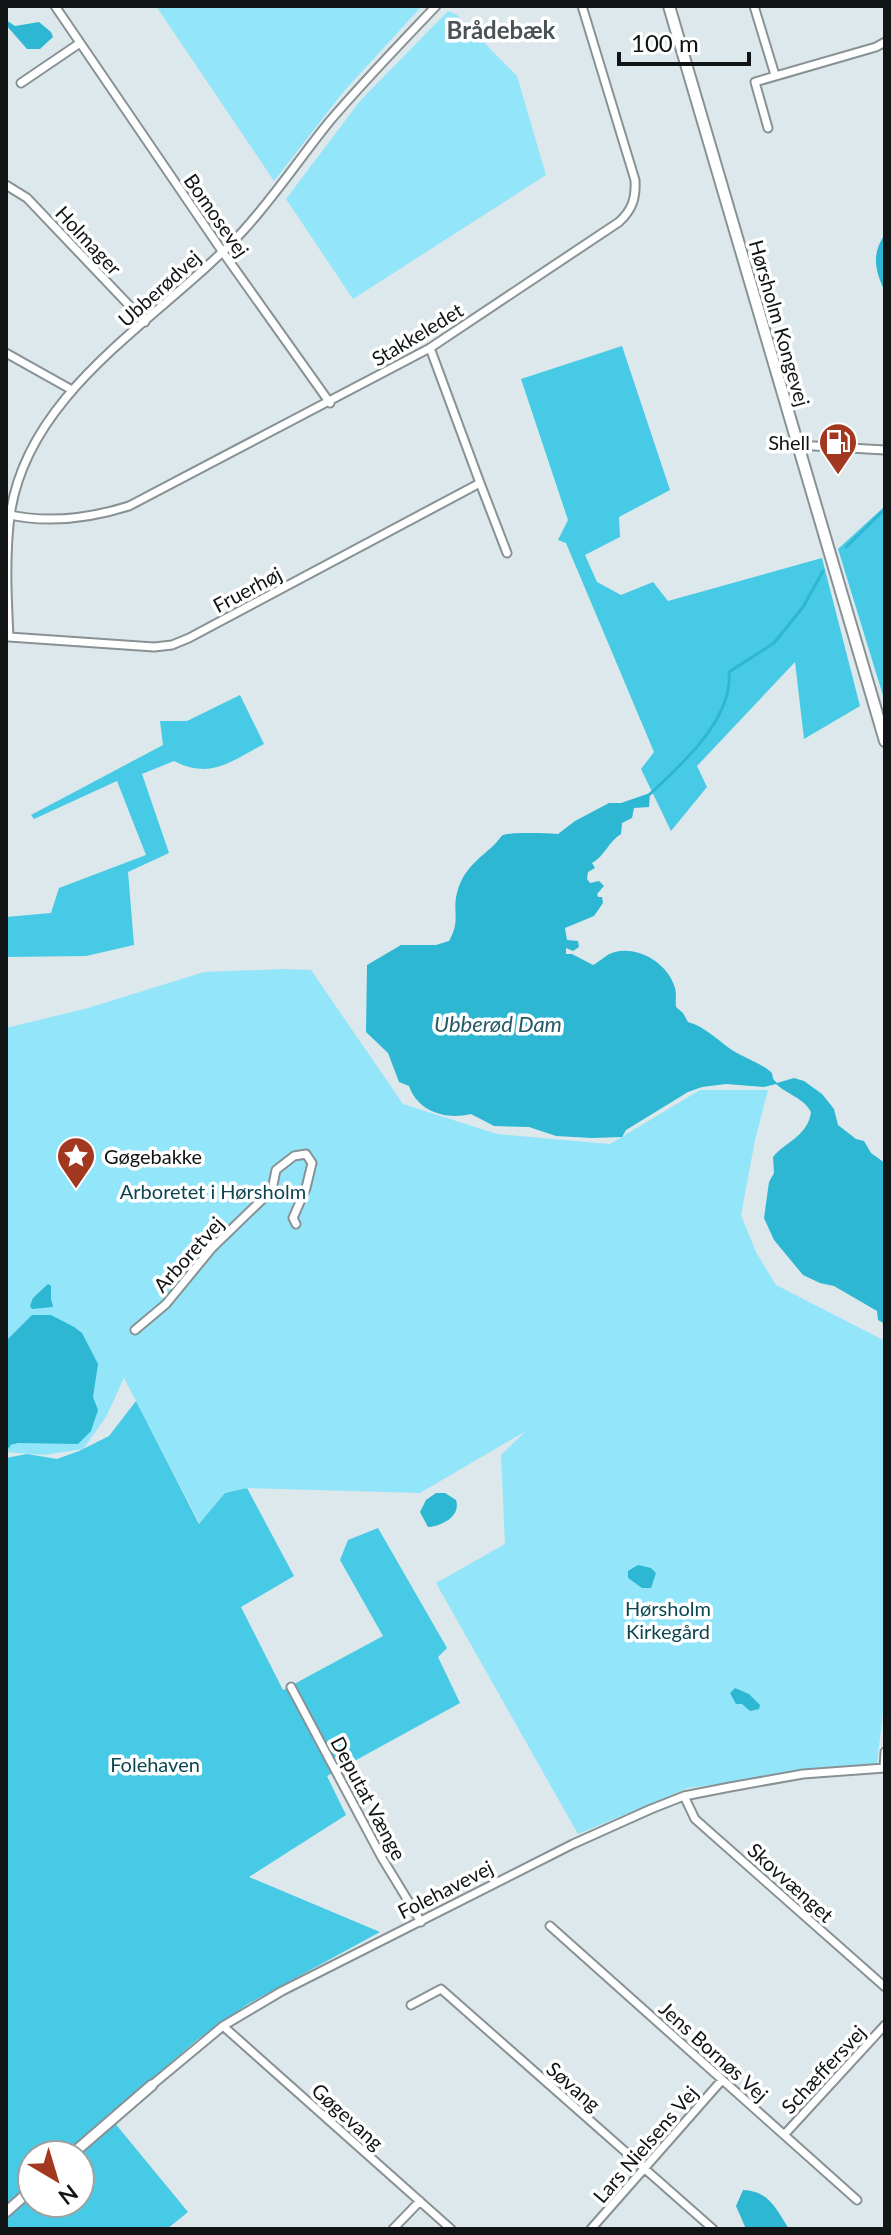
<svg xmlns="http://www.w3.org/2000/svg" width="891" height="2235" font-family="Lato,sans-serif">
<rect width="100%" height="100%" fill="#dce8eb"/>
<path fill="#93e5f9" d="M156,6h266l-78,85 -70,90z
M448,11l9,4 60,61 29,99 -193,124 -67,-100 74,-98z
M284,969l27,1 92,134 94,30 113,10 90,-54h68l-13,50 -14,75 15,37 20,33 109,56v353l-8,70 -99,9 -44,9 -46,6 -110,46 -142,-251 69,-39 -4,-89 25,-24 -106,62 -173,-5 -22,5 -25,31 -76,-146 -18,39 -23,32 -39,6 -38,-3v-424l82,-20 116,-36z"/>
<path fill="#47cae5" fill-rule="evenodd" d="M622,346l48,144 -51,27 1,20 -35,18 12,27 24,13 32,-13 15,19 154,-43 38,148 -56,33 -9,-77 -98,104 10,21 -36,44 -30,-62 13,-17 -88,-209 -8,-3 10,-20 -47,-141z
M885,506v196l-47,-153z
M240,695l24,49c-33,17 -53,36 -90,17l-32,13 27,79 -41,19 6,73 -48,11 -80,1v-40l45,-4 8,-25 87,-33 -29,-74 -83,38 -3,-4 132,-70 -3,-24h27z
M136,1401l63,123 26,-31 22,-5 47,88 -53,31 42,83 100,-54 -43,-76 8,-20 30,-12 69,120 -9,9 22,46 -133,73 19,39 -97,62 131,55 -132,72 -50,35 -89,77 79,96 -21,17h-161v-771l21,-4 30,5 22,-8 30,-15zM32,2155h48v48h-48z"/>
<path fill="#2db7d3" d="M6,20l9,6 24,-4 12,10 2,5 -13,12h-13l-21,-24z
M885,234v58c-10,-21 -14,-38 0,-58z
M650,793l-1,14 -15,1 -2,10 -10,5 -1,11c-13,8 -16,22 -29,29l3,5 -7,4 -1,7 3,4 9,-2 5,5 -7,8 1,3h4l1,6 -9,13 -29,12 2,12 11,1 1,6 -6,4 -7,-3v6h6l21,11c8,-4 13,-11 22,-13 25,-6 53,12 60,36 2,7 0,13 1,19l7,6 5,9c18,5 29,18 44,28 14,9 29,13 40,23l1,6 4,4 17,-5 10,3 18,13 12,15 4,16 18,14 8,2 7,12 14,10v161l-7,-4 -1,-9 -43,-25 -14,-3 -17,-8 -29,-35 -10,-22 5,-36 5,-9 -1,-16c12,-15 35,-21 38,-45 -7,-14 -23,-17 -35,-28l-12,3 -38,-3 -24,3 -14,5 -62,38 -4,7 -30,1 -36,-2 -27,-9 -35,-1 -23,-12c-25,6 -53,-2 -62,-28l-10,-4 -11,-29 -22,-21 1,-67 34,-20h35l13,-4c12,-21 3,-30 8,-48 6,-24 21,-33 38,-49 3,-3 5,-7 8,-9 6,-3 47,-2 55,-1l17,-13 34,-18h12z
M48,1284l3,2v13l2,8 -21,2 -2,-3 3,-8z
M32,1315h19l23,12 8,6 16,31 -5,33 5,13 -7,21 -13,13 -60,-1 -12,3v-105z
M436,1493h9l11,7c5,16 -13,26 -28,27l-8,-15 6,-12z
M638,1565l13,3 5,5 -5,15h-9l-14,-10v-7z
M735,1688l14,6 11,11 -1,4 -9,2 -8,-7h-6l-6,-11z
M743,2190c26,1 33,19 46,39h-43l-10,-23z"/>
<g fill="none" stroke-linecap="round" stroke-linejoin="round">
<path stroke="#2db7d3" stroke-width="3" d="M846,547l39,-38
M650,794c32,-30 83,-75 79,-122l45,-29 29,-36 20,-36
M6,1449l3,-4"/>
<g stroke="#889295" stroke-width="11">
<path id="minor" d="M55,6l167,245 108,152
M754,6l21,69
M21,83l59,-40
M768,128l-13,-46 121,-35 9,-5
M6,185l21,13 118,124
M430,348l50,135 -291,155 -17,7 -18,2 -145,-10c-2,-40 -4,-81 1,-121 17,-127 153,-198 233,-285 31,-34 57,-73 86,-109 34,-40 71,-78 107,-116
M6,353l66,37
M797,445l88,5
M480,483l27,70
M6,514c42,10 82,5 123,-8l301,-158 189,-126c13,-12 17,-23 16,-42l-53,-174
M135,1330l31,-26 46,-56 60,-58 4,-20 18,-14 12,-2 6,9 -6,25 -13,30 3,6
M291,1687l91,171 39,64
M884,1768l1,-16
M684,1796l11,23 190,168
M550,1926l307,274
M411,2005l30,-16 272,240
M223,2026l228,203
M152,2085l71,-59 59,-35 291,-147 78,-35 33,-13 46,-9 73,-13 82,-6
M784,2135l101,-110
M393,2229l27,-28
M591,2229l131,-149"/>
</g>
<g stroke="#889295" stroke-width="13">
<path id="tertiary" d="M71,2155l81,-70
M6,2212l26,-23"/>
</g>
<g stroke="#889295" stroke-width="14">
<path id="secondary" d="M669,6l216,735"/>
</g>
<use href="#minor" stroke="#fff" stroke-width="7"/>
<use href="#tertiary" stroke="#fff" stroke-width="9"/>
<use href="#secondary" stroke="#fff" stroke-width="10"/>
</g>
<defs>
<g id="fuel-pin" transform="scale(2)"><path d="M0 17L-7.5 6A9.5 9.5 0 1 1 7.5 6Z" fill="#a1381f" stroke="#fff"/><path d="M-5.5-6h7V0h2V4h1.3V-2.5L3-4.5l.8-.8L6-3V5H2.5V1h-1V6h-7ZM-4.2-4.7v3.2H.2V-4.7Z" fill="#fff"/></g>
<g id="sight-pin" transform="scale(2)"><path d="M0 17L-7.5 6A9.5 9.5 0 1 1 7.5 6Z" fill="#a1381f" stroke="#fff"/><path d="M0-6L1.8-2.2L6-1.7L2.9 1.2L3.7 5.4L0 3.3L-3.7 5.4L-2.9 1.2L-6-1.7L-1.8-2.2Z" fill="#fff"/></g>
</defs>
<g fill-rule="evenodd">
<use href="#fuel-pin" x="838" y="442"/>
<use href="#sight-pin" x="76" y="1156"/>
</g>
<g text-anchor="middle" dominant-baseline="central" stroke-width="7" stroke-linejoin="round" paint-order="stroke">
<g font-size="20" fill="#101415" stroke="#fff">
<text transform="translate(217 215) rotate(55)">Bomosevej</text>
<text transform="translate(89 240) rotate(47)">Holmager</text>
<text transform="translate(159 288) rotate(-42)">Ubberødvej</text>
<text transform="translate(780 323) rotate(74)">Hørsholm Kongevej</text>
<text transform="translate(417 334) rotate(-31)">Stakkeledet</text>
<text transform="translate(247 589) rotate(-28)">Fruerhøj</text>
<text transform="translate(188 1254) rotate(-48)">Arboretvej</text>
<text transform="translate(369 1798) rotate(62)">Deputat Vænge</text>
<text transform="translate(791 1882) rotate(42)">Skovvænget</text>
<text transform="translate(445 1889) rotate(-27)">Folehavevej</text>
<text transform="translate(714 2051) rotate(42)">Jens Bornøs Vej</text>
<text transform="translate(823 2069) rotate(-47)">Schæffersvej</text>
<text transform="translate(574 2086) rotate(41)">Søvang</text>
<text transform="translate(348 2116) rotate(42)">Gøgevang</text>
<text transform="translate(645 2144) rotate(-49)">Lars Nielsens Vej</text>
</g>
<g font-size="20" fill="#101415" stroke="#fff" text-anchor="end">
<text x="810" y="442">Shell</text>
<text x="104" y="1156" text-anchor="start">Gøgebakke</text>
</g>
<g font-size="20" fill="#0c4651" stroke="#fff">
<text x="213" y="1191">Arboretet i Hørsholm</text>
<text x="668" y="1608">Hørsholm<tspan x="668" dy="23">Kirkegård</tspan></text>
<text x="155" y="1764">Folehaven</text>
</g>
<g font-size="22" font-style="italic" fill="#255a66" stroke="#fff">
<text x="498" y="1023">Ubberød Dam</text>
</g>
<g font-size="24" font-weight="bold" fill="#495355" stroke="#fff">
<text x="501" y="29">Brådebæk</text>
</g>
</g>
<rect width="891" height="2235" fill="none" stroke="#101415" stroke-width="16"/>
<g transform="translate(56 2179) rotate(142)"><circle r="38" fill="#ffffff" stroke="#9fa1a1" stroke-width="2"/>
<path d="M0-6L14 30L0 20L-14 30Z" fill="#a1381f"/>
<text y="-12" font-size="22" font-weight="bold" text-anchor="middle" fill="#101415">N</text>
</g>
<path d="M619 52v12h130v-12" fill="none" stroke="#101415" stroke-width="4"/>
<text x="631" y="52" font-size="24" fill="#101415" stroke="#ffffff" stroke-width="6" paint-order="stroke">100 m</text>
</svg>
